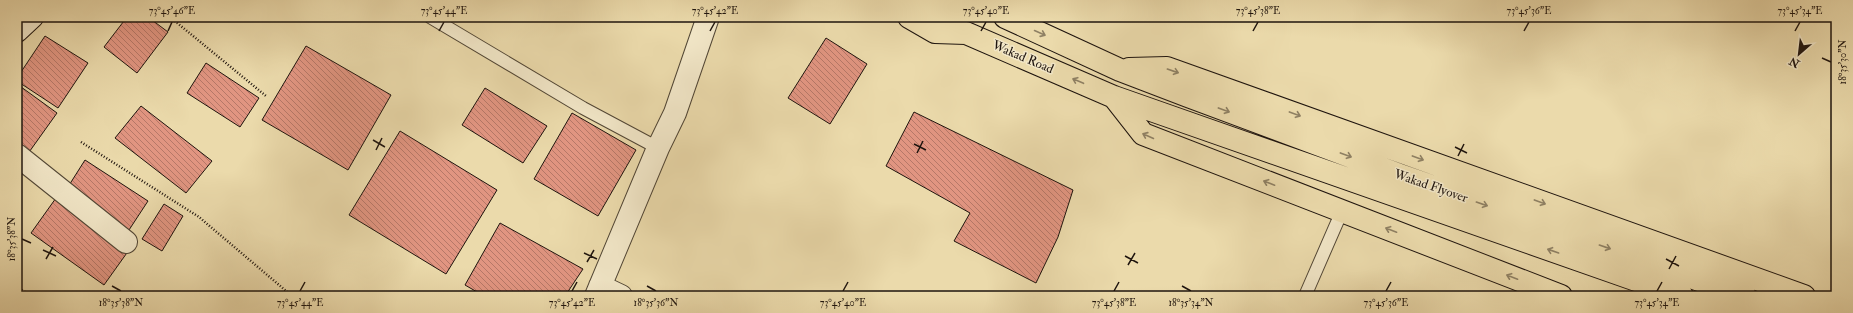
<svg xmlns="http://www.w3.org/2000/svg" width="1853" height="313" font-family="'IM FELL Double Pica',serif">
<defs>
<pattern id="building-back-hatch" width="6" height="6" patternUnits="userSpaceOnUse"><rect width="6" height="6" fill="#e19581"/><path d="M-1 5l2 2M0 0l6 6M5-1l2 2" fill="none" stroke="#b67868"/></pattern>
</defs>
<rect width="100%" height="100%" fill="#ebdaab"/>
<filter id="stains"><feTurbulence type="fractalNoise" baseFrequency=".005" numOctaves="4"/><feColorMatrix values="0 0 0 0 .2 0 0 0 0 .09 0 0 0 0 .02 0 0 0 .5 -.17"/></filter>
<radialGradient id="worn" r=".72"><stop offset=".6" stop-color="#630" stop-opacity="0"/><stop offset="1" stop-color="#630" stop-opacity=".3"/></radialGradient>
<path fill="url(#building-back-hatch)" stroke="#1e140e" d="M127,17h21l20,15 -31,41 -33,-26z
M45,36l43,27 -30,45 -41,-27v-3z
M826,38l41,26 -37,60 -42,-26z
M306,46l85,49 -43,75 -86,-50z
M206,63l53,35 -19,29 -53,-34z
M17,84l40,29 -30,42 -10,-7z
M485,88l62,38 -24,37 -61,-38z
M141,106l71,55 -26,32 -71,-55z
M914,112l159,78 -15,47 -22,46 -82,-42 16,-28 -84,-47z
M572,113l64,37 -38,66 -64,-37z
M400,131l97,59 -51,84 -97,-59z
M85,160l63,41 -19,29 -63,-40z
M56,198l73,52 -25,35 -73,-52z
M164,204l19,12 -21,35 -20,-12z
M500,223l83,46 -18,27h-81l-19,-11z"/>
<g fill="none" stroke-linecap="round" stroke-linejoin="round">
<g stroke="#514635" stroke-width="14">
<path id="lane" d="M430,17l153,91 75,40
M941,17l21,13
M1305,296l37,-85"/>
</g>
<g stroke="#514635" stroke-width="24">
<path id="street" d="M17,155l109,87
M600,286l21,10
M596,296l62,-148 17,-35 33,-96"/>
</g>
<g stroke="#1e140e" stroke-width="24">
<path id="secondary" d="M17,31l15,-14"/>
</g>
<g stroke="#1e140e" stroke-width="24">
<path id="primary" d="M909,17l26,15 31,1 148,64 568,199
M1005,17l115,53 68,26 212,79 345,121
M1129,69l38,-1 637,228
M1114,97l29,37 418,162"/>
</g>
<path stroke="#1e140e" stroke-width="2.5" stroke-dasharray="1 2" stroke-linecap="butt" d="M170,17l96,79
M81,142l118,75 93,79
M17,286l13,10"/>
<use href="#lane" stroke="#f2e7c8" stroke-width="12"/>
<use href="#street" stroke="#f2e7c8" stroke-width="22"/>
<use href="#secondary" stroke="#f2e7c8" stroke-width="22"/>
<use href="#primary" stroke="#ebdaab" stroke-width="22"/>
</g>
<defs><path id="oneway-shaft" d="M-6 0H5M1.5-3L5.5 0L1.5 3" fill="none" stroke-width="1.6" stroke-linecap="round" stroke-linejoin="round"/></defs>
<g stroke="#8f8164">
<use href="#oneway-shaft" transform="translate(1040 33) rotate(24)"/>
<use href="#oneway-shaft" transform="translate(1173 71) rotate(19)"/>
<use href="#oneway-shaft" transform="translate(1078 81) rotate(-157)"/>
<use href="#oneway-shaft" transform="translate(1224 110) rotate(20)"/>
<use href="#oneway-shaft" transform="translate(1295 114) rotate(20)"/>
<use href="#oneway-shaft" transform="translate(1148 136) rotate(-156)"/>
<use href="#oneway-shaft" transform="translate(1346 155) rotate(20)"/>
<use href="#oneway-shaft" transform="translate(1418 158) rotate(20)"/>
<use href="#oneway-shaft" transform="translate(1269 183) rotate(-159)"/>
<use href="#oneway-shaft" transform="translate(1540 202) rotate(20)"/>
<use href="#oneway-shaft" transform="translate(1482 204) rotate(19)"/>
<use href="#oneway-shaft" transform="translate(1391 230) rotate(-159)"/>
<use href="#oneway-shaft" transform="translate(1605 247) rotate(19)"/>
<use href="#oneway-shaft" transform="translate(1553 251) rotate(-161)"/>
<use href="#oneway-shaft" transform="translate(1512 277) rotate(-159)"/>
</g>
<path fill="none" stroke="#1e140e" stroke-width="1.5" d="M168,31l4,-9M439,31l5,-9M710,31l5,-9M981,31l5,-9M1253,31l5,-9M1524,31l5,-9M1795,31l5,-9M1822,58l9,4M373,140l12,7M914,144l12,6M1455,147l12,6M376,150l6,-12M917,153l6,-12M1458,156l6,-12M22,239l9,4M43,250l13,6M584,253l13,6M1125,256l13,7M46,259l7,-12M1666,259l13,7M587,262l7,-12M1128,265l7,-12M1669,269l7,-13M112,286l9,5M647,286l9,5M1182,286l9,5M300,291l5,-9M572,291l5,-9M843,291l5,-9M1114,291l5,-9M1386,291l5,-9M1657,291l5,-9"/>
<g text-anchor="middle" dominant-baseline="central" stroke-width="3" stroke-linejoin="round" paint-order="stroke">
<g font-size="13" fill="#1e140e" stroke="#f2e7c8">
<text transform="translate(1023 57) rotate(23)">Wakad Road</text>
<text transform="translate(1431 186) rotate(19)">Wakad Flyover</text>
</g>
</g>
<rect width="1853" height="313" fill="none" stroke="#ebdaab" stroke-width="44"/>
<g transform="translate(1799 54) rotate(208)" stroke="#f2e7c8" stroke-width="3" paint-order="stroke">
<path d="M0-3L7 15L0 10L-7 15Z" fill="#1e140e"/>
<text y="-6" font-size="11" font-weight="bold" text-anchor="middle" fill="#1e140e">N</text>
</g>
<rect x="22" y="22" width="1809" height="269" fill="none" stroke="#1e140e" stroke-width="1.5"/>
<g font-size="10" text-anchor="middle" fill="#1e140e">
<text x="172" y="14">73°45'46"E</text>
<text x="444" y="14">73°45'44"E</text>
<text x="715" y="14">73°45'42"E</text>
<text x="986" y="14">73°45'40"E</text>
<text x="1258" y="14">73°45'38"E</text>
<text x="1529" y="14">73°45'36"E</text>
<text x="1800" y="14">73°45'34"E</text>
<text transform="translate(1842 62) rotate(-90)" y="4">18°35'30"N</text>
<text transform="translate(11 239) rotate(-90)" y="4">18°35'38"N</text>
<text x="121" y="306">18°35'38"N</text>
<text x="300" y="306">73°45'44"E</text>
<text x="572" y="306">73°45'42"E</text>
<text x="656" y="306">18°35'36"N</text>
<text x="843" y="306">73°45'40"E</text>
<text x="1114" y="306">73°45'38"E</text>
<text x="1191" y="306">18°35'34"N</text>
<text x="1386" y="306">73°45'36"E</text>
<text x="1657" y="306">73°45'34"E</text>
</g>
<rect width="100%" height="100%" filter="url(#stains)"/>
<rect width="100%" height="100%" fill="url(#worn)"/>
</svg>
